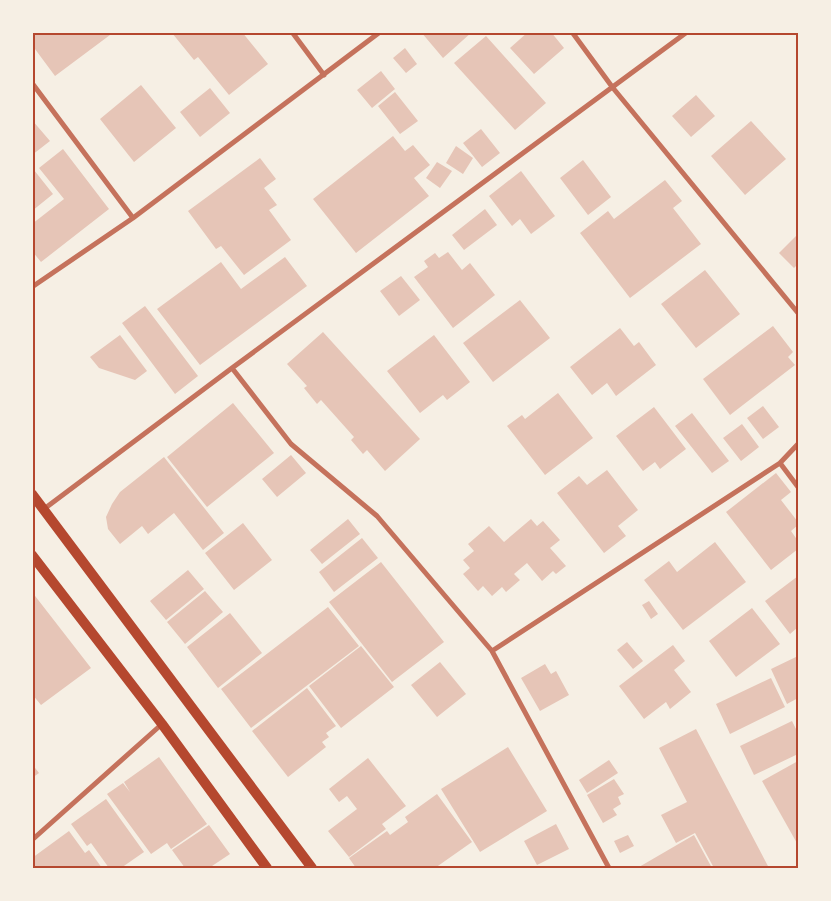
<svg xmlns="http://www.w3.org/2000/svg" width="831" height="901" font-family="Lora,serif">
<rect width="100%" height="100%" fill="#f6efe4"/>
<path fill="#e6c5b7" d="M32,32h82l-59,44 -23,-31z
M173,32h69l26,32 -39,31 -31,-38 -4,3 -22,-27z
M421,32h51l-29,26z
M528,32h23l13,16 -30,26 -24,-26z
M486,36l60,67 -31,27 -61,-67z
M405,48l12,16 -11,9 -13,-15z
M381,71l14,18 -23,19 -15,-18z
M141,85l35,43 -42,34 -34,-43z
M210,88l20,25 -30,24 -20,-25z
M395,92l23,29 -18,13 -22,-28z
M696,95l19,21 -24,21 -19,-21z
M32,120l18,21 -18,14z
M751,121l35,38 -41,36 -34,-39z
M481,129l19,24 -18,14 -19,-24z
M393,136l12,15 8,-6 17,20 -16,13 15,18 -73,57 -43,-54z
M456,146l17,12 -10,16 -17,-11z
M63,149l46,60 -68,53 -9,-11v-27l32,-25 -25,-31z
M260,158l16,21 -12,9 13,17 -8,5 22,30 -47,35 -23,-29 -5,3 -28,-38z
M583,160l28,37 -23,18 -28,-37z
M437,162l15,9 -12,17 -14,-10z
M34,170l19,24 -21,17v-40z
M521,171l34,45 -24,18 -11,-15 -8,7 -23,-30z
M665,180l17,21 -9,7 28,36 -71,54 -50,-65 28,-22 6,8z
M485,209l12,16 -33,25 -12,-15z
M797,235l1,29 -4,4 -15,-15z
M448,252l14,18 8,-7 25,32 -42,33 -39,-51 14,-10 -4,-6 11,-8 4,5z
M285,257l22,29 -107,79 -43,-56 64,-47 20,27z
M705,270l35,44 -44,34 -35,-44z
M401,276l19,24 -21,16 -19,-25z
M520,300l30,38 -57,44 -30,-39z
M145,306l53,70 -23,18 -53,-71z
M773,326l20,26 -5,5 7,8 -65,50 -27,-36z
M620,328l14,18 5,-4 17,23 -40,31 -9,-13 -15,12 -22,-28z
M323,332l97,107 -35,32 -18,-21 -4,4 -12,-14 3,-3 -33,-37 -4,4 -13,-16 3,-2 -20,-22z
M120,335l27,36 -12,9 -36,-12 -9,-11z
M434,335l36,47 -23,18 -4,-5 -23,18 -33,-42z
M558,393l35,45 -48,37 -38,-49 15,-11 3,4z
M233,403l41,50 -67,54 -40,-50z
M763,406l16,21 -16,12 -16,-21z
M654,407l32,42 -26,20 -5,-7 -12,9 -27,-35z
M692,413l37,48 -17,12 -37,-47z
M742,424l17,23 -18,14 -18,-23z
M291,455l15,18 -29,24 -15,-18z
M164,457l60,76 -21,17 -29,-37 -26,21 -6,-8 -22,18 -12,-15 -2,-12 6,-13 8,-12z
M607,470l31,40 -20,16 8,10 -22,17 -47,-60 22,-17 8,9z
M776,473l15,19 -10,8 17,22v3l-7,6 7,10v8l-27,21 -45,-58z
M348,519l12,15 -38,30 -12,-14z
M531,519l6,7 6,-5 17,19 -10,8 16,18 -10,8 -3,-3 -11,10 -15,-18 -13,11 6,6 -14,12 -4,-5 -10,9 -9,-10 -5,5 -15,-17 7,-6 -7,-8 11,-9 -6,-7 21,-18 15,16z
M243,523l29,37 -38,30 -29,-37z
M362,538l16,20 -44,34 -15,-20z
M715,542l31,40 -63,48 -39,-50 25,-19 8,11z
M381,562l63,80 -52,40 -63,-80z
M188,570l16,19 -38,31 -16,-19z
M798,576v51l-8,7 -25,-33z
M205,591l18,21 -38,32 -18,-22z
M32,592l59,76 -50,37 -9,-11z
M649,601l9,13 -7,5 -9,-14z
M328,607l31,39 -108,82 -30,-39z
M752,608l28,36 -44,33 -27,-36z
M230,613l32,40 -44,35 -31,-41z
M627,642l16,19 -10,8 -16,-19z
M673,645l12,16 -11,9 17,22 -21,17 -4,-7 -22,17 -25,-33z
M361,646l33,41 -53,41 -32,-42z
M798,656v42l-11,6 -16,-35z
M440,662l26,32 -29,23 -26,-32z
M545,664l6,10 5,-3 13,24 -29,16 -19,-33z
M771,678l14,29 -55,27 -14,-30z
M307,688l29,38 -10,7 3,4 -7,5 4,5 -38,30 -36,-46z
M792,721l5,10h1v23l-44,21 -14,-29z
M696,729l73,139h-55l-19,-35 -19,10 -15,-28 26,-13 -28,-54z
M508,747l39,64 -67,41 -39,-63z
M159,757l48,67 -36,25 -4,-6 -16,11 -44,-60 16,-11 7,9 -6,-10z
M368,758l38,48 -24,18 4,5 -37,28 -21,-26 29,-22 -10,-13 -8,6 -10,-13z
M609,760l9,13 -31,20 -8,-13z
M798,761v84l-36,-64z
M32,764l7,9 -7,5z
M614,779l10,15 -6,3 3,7 -8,5 4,6 -14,8 -16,-28z
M437,794l35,48 -37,26h-79l-7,-10 38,-27 3,4 18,-13 -3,-5z
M106,799l38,53 -23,16h-12l-18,-25 -4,3 -16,-22z
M556,824l13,25 -32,16 -13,-24z
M209,825l21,29 -21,14h-24l-13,-18z
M69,831l16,22 4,-3 13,18h-67l-3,-2v-8z
M628,835l6,11 -14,7 -6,-12z
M694,835l18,33h-73v-1z"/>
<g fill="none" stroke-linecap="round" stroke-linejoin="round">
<path stroke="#c5725c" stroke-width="5" d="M292,32l32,43
M572,32l41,56 185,225
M32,83l101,135
M32,287l101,-69 247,-186
M232,368l59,76 86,72 115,135 117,217
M798,444l-18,19 18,24
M44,509l188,-141 455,-336
M492,651l288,-188
M32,840l130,-116"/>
<path stroke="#b5482f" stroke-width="10" d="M32,494l280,374
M32,555l130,169 105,144"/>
</g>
<rect width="831" height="901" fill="none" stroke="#f6efe4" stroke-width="68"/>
<rect x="34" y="34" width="763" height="833" fill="none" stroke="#b5482f" stroke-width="2"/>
</svg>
